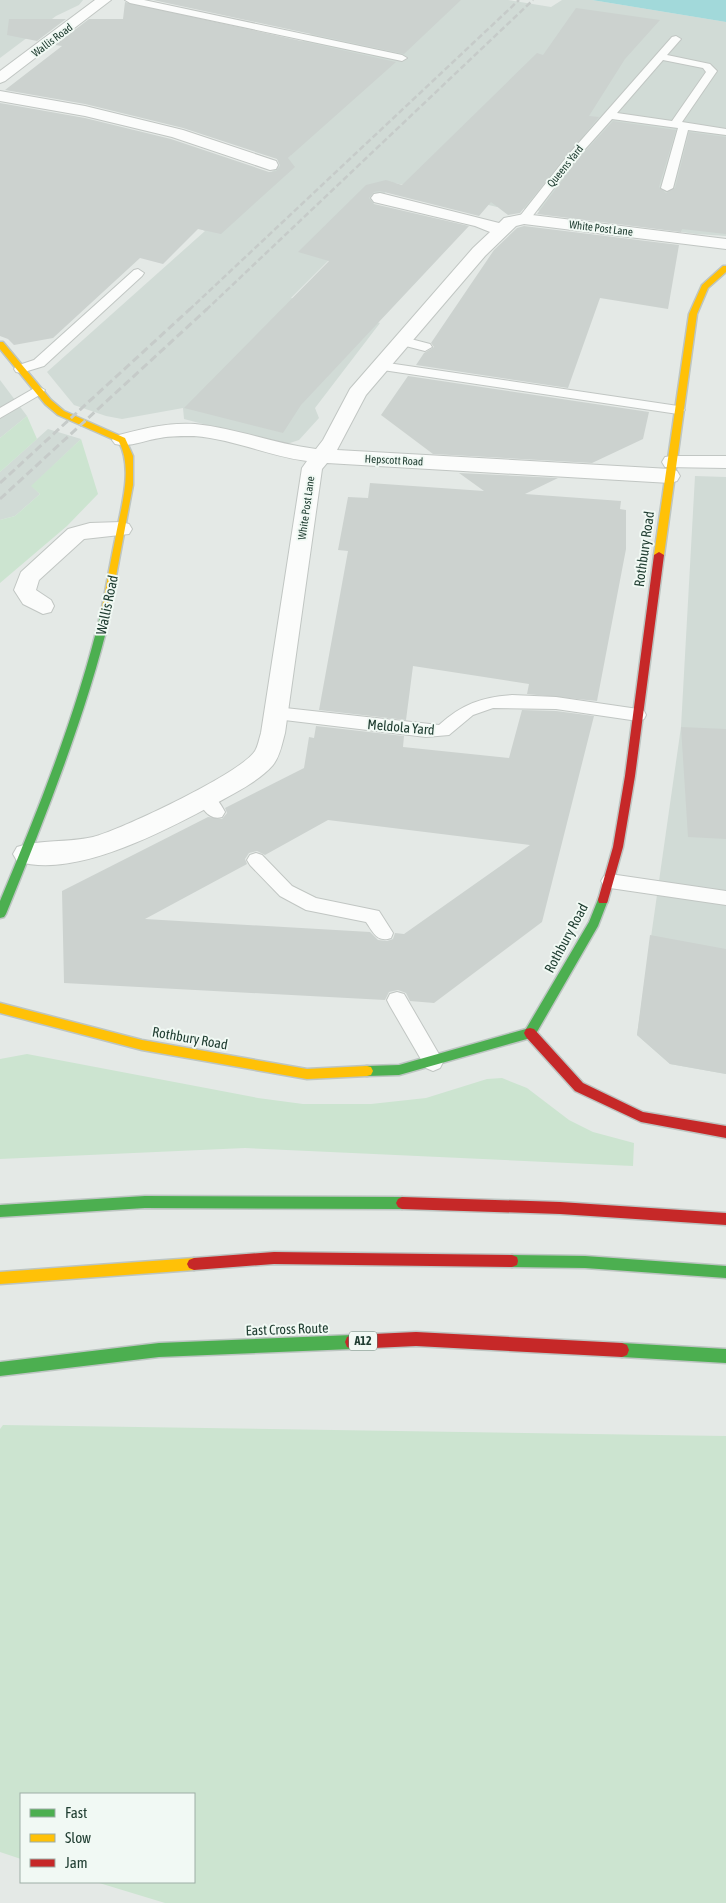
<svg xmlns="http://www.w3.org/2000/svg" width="726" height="1903" font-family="'Asap Condensed',sans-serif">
<rect width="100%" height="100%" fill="#e4e9e6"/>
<path fill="#d1dbd6" d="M0,0h83l-4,5 -23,11 -56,42z
M158,0h350l43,7 11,-7h30l134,22v214l-30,-2 -197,-29 -2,2 -102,-24 -24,23 -3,15 -77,77 89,25 -65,85 4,10 -20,22 -15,5 -100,-26 -1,-11 -61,11 -16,-3 -32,-11 -27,-33 158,-141 -7,-3 67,-50 26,-23 -47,-60 69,-63z
M0,380l27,36 -27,22z
M48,429l33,10 -49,47 8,8 -25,22 -15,4v-48z
M695,476l31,1v597l-56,-10 -33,-29 44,-308z"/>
<path fill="#cce4d0" d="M27,416l10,23 -37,33v-34z
M81,439l17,55 -31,32 -67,57v-63l15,-4 25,-22 -9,-8z
M27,1054l231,44 45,6h68l55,-6 61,-19 15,-1 25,10 42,32 24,12 41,11 -1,23 -388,-18 -245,11v-100z
M3,1425l723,11v467h-561l-69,-21h98v-88h-173v65l-21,-7v-423z"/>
<path fill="#a2d9da" d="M592,0h134v22z"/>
<path fill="#ccd2cf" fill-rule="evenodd" d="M153,0h308l-57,54z
M125,2l271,60 -108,96 7,9 -74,67 -23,-5 -35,35 -23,-6 -87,80 -39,7 -6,-6 -8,-3v-233l85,15 86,21 98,33 7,-1 4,-5 -3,-7 -94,-31 -98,-24 -80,-14 57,-44 -7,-1 34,-26h34z
M576,8l84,12 -35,39 -36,57 10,1 -79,96 -12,2 -17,-13 -12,14 -99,-25 -6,1 -5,6 5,6 95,22 -168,179 -18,28 -99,-25 145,-147 -31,-9 68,-67 20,-5 16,5 135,-132 6,2z
M9,19h57l-29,22 -30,-6z
M613,121l63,9 -17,57 7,6 9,-5 14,-56 37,5v97l-44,-5 -1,3 -144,-18 41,-55z
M524,226l155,19 -11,64 -68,-11 -32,90 -152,-23 8,-12 10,-6 -3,-4 63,-93 23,-22z
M408,376l241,36 -6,27 -51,24 -159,-9 -52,-39z
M459,473l99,5 -33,16 96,7 -1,8 6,1v39l-29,152 -70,-7 2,-10 -116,-18 -7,54 -87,-10 29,-159 -10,-1 10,-53 20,1 2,-15 114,8z
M522,710l34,1 38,5 -52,206 -108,81 -24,-2 -4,-8 -8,-3 -9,2 -4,8 -321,-17 -2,-92 146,-74 14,2 5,-6 -2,-5 79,-40 5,-31 5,1 2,-12 88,10 -1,11 106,11zM328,820l202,25 -126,89 -9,-1 -2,6 -6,2 -9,-1 -8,-8 -225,-13 102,-55 -2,-5 4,-6 8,-2 8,4z
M681,727l45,2v110l-38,-2z
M650,935l76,14v125l-56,-10 -33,-29z"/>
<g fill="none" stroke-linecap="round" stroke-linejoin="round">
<g stroke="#c1c6c3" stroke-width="2">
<path id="lane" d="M125,0h19l258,55 5,3 -5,3 -272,-58z
M676,36l5,3 -14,16 43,9 7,7 -35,51 44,7v6l-38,-5 -15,58 -6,3 -6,-3 17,-60 -66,-9 -35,39 -49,64h-8v-6l49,-62 103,-117zM663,60l40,8 3,4 -34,49 -55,-8z
M138,269l6,4 -2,3 -98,90 -23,7 -5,-1 -2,-3 2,-3 18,-6 100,-90z
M403,337l27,7 2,3 -7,4 -27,-7 -2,-3 2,-3z
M381,362l297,44 7,4 -7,4 -302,-45 -2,-3 2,-3z
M38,386l7,4 -2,3 -43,25v-10z
M512,695l44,2 82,12 6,2 2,4 -2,4 -6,2 -82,-12 -63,-1 -20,7 -24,20 -23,2 -150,-18 -6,-2 -2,-4 2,-4 6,-2 163,18c23,-21 43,-28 73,-30z
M205,790c9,3 15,13 20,22l-3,5c-13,4 -20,-9 -26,-20l3,-5z
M256,853l6,2 30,31 24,12 63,13 14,22 -2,5c-14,5 -18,-6 -25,-16l-60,-12 -26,-14 -30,-31 -3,-5 3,-5z
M610,874l116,17v14l-116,-17 -6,-2 -3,-5 3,-5z
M397,992l7,2 36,62 3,6 -3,6 -7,3 -7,-3 -36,-62 -3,-6 3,-6z"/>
</g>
<g stroke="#c1c6c3" stroke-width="2">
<path id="street" d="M95,0h16l-106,81 -5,2v-12z
M0,91l85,15 98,24 93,31 2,4 -2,4 -6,1 -98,-33 -87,-21 -85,-15z
M380,193l119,30 5,-5 20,-4 202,25v10l-202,-25 -8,2 -31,30 -119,139 -29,55 333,19 7,2 3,5 -3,5 -7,2 -343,-20 -5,6 -37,264c-3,11 -5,23 -12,32 -15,17 -40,29 -60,40 -49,26 -140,75 -196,56l-4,-7 4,-7c23,-8 51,-4 76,-10 28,-7 148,-64 162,-86 3,-5 4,-12 6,-18l41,-265 5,-7c-38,-5 -74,-22 -113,-25 -11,0 -24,0 -34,2 -15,2 -31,10 -45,6l-3,-4 3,-4c26,-7 53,-14 80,-12 41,4 80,20 121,25l7,-9 27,-51 123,-141 17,-16 -15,-6 -101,-24 -3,-4 3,-4z
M672,456h54v12l-61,-1 -3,-5 3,-5z
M121,522l8,2 3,5 -3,5 -45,5 -45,41 -3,10 15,10 3,6 -3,6 -8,2 -20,-10 -9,-14 7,-18 47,-43 22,-6z"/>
</g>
<g stroke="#bdc5c2" stroke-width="3">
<path id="fast" d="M106,609l5,3c-25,104 -65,203 -105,302l-2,3 -4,1v-17c40,-95 77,-189 101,-289z
M603,896l4,1 1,3 -10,26 -64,111 -135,38 -32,1 -4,-1 -2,-4 2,-4 4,-1 32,-1 127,-36 63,-107 10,-25z
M145,1196l257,1 4,2 2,4 -2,4 -4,2 -257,-1 -145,9v-12z
M512,1255l73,1 141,10v12l-141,-10 -73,-1 -5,-2 -1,-4 1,-4z
M352,1335l5,2 2,5 -2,5 -5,2 -193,8 -159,19v-14l159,-19z
M622,1343l104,6v14l-104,-6 -5,-2 -2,-5 2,-5z"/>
</g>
<g stroke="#bdc5c2" stroke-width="3">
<path id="slow" d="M723,266h3v6l-18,16 -11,26 -33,241 -5,3 -5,-3 35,-241 13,-29z
M0,342h3l48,58 13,11 61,27 8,18v29l-24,129 -3,1 -5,-3c5,-24 9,-48 14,-72 5,-30 19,-70 4,-98l-61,-27 -13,-11 -45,-55z
M0,1003l142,37 165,29 60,-3 4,1 2,4 -2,4 -4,1 -60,3 -165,-29 -142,-37z
M194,1258l5,2 2,4 -2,4 -5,2 -194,14v-12z"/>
</g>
<g stroke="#bdc5c2" stroke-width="3">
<path id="jam" d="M659,552l5,3 -29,221 -12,71 -15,53 -1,3h-8l-1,-3 15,-53 12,-71 29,-221z
M530,1028l4,1 49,54 60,29 83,14v12l-85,-16 -66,-31 -49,-54 -2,-4 2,-4z
M402,1197l158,5 166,11v12l-166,-11 -158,-5 -4,-2 -2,-4 2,-4z
M274,1252l238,3 5,2 1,4 -1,4 -5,2 -238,-3 -80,6 -5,-2 -2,-4 2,-4 5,-2z
M416,1332l206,11 5,2 2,5 -2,5 -5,2 -206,-11 -64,3 -5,-2 -2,-5 2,-5 5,-2z"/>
</g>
<use href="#lane" fill="#fbfcfb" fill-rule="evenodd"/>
<use href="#street" fill="#fbfcfb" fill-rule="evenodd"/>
<use href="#fast" fill="#4caf50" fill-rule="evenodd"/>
<use href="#slow" fill="#ffc107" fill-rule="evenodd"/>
<use href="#jam" fill="#c62828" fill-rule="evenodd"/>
<path stroke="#c6cbc9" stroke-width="2.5" stroke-dasharray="6 3" stroke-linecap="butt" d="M189,310l330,-310
M206,310l327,-310"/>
<path stroke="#c6cbc9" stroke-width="3" stroke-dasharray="8 4" stroke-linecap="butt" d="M0,483l190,-174
M0,499l207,-190"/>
</g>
<g text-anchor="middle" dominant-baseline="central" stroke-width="4" stroke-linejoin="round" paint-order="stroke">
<g font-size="11" fill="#203e32" stroke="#f1f9f4">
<text transform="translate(52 40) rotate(-37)">Wallis Road</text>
<text transform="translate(565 166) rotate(-51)">Queens Yard</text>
<text transform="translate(601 228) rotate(7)">White Post Lane</text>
<text transform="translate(394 460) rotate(3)">Hepscott Road</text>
<text transform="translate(306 508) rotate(-82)">White Post Lane</text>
</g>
<rect fill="#f1f9f4" stroke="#5f766c" stroke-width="1" x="349" y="1331.5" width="28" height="19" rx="4"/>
<g font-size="12" font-weight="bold" fill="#203e32">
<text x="363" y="1341">A12</text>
</g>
<g font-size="14" fill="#203e32" stroke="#f1f9f4">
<text transform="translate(644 549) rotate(-82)">Rothbury Road</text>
<text transform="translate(107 605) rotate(-78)">Wallis Road</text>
<text transform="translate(401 727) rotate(5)">Meldola Yard</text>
<text transform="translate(566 938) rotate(-62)">Rothbury Road</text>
<text transform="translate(190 1038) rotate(10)">Rothbury Road</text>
<text transform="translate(287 1329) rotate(-2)">East Cross Route</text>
</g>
</g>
<rect x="20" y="1793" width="175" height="90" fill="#f1f9f4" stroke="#9daea6"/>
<rect x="30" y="1809" width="25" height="8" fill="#4caf50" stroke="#9daea6"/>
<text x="65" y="1818" font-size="15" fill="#203e32">Fast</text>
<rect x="30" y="1834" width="25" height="8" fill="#ffc107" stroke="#9daea6"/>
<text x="65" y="1843" font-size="15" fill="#203e32">Slow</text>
<rect x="30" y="1859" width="25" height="8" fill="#c62828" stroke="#9daea6"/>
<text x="65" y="1868" font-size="15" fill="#203e32">Jam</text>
</svg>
